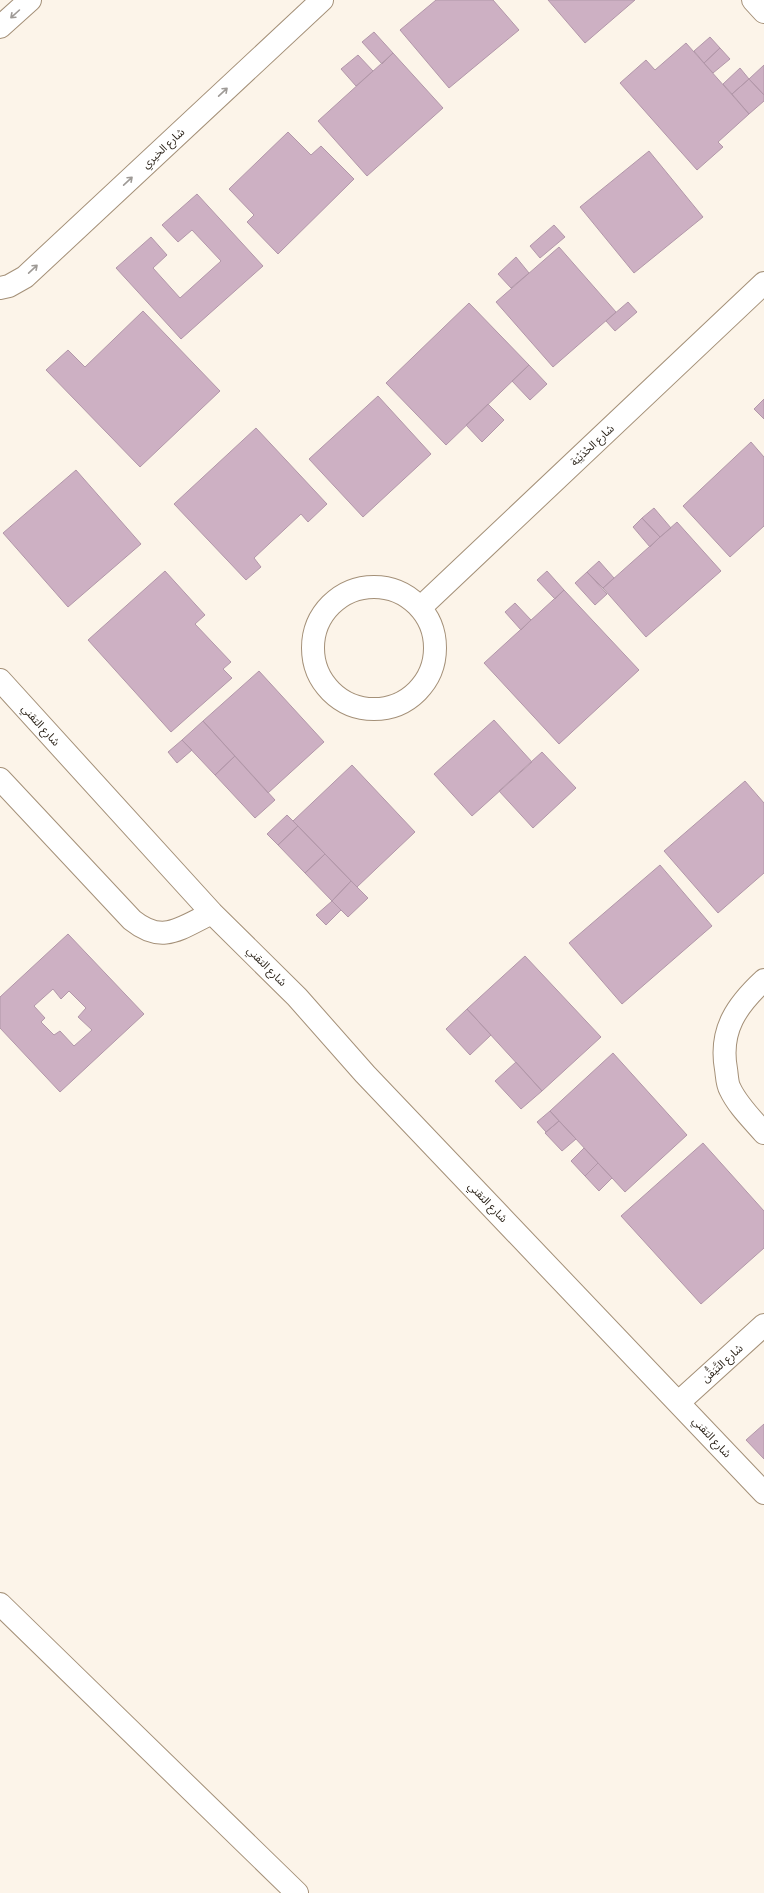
<svg xmlns="http://www.w3.org/2000/svg" width="764" height="1893" font-family="Ubuntu,'Noto Sans Arabic',sans-serif">
<rect width="100%" height="100%" fill="#fcf4e9"/>
<path fill="#cdb0c3" stroke="#b297a9" fill-rule="evenodd" d="M436,0h57l26,30 -70,58 -49,-58z
M548,0h87l-50,43z
M374,32l19,21 -11,11 -20,-22z
M710,37l10,11 -16,15 -10,-12z
M686,43l63,71 -31,28 5,5 -26,23 -77,-87 26,-23 9,10z
M720,48l10,11 -17,14 -9,-10z
M393,53l50,55 -76,68 -49,-55z
M358,55l15,16 -17,15 -15,-17z
M764,65v30l-15,-16z
M740,68l9,11 -17,15 -9,-10z
M749,79l15,16v6l-15,13 -17,-20z
M288,132l23,23 10,-9 33,33 -76,75 -31,-32 7,-7 -25,-26z
M649,151l54,66 -69,56 -54,-66z
M197,194l66,72 -82,73 -65,-71 35,-31 16,18 -14,13 27,30 41,-37 -29,-31 -14,12 -16,-17z
M554,225l11,12 -25,21 -10,-12z
M559,247l57,65 -63,55 -57,-65z
M516,257l13,16 -18,15 -13,-14z
M628,302l9,10 -22,19 -9,-10z
M469,303l60,62 -83,80 -60,-62z
M143,311l77,80 -80,76 -94,-97 22,-20 17,17z
M529,365l18,19 -17,16 -18,-19z
M378,396l53,58 -68,63 -54,-58z
M764,399v20l-10,-10z
M488,404l16,16 -22,22 -16,-17z
M256,428l71,76 -19,18 -7,-8 -47,44 7,9 -15,13 -72,-76z
M751,442l13,15v69l-34,31 -47,-51z
M76,470l65,74 -73,63 -65,-74z
M654,508l17,20 -11,9 -18,-19z
M642,518l18,19 -10,10 -17,-20z
M677,522l44,49 -75,66 -43,-49z
M599,561l15,17 -11,10 -16,-16z
M165,571l40,44 -10,9 36,38 -8,7 9,9 -61,54 -83,-92z
M547,571l17,19 -9,9 -18,-19z
M587,572l20,22 -12,11 -20,-22z
M564,590l75,80 -80,74 -75,-81z
M515,603l16,17 -10,10 -16,-18z
M259,671l65,71 -56,51 -65,-72z
M494,720l38,42 -60,54 -38,-42z
M203,721l32,35 -20,19 -33,-35z
M182,740l10,10 -15,13 -9,-11z
M542,752l34,36 -43,40 -34,-37z
M235,756l40,44 -20,18 -40,-43z
M352,765l63,67 -58,55 -64,-66z
M745,781l19,22v70l-46,40 -54,-62z
M287,815l11,11 -20,19 -11,-11z
M298,826l27,28 -20,19 -27,-28z
M325,854l26,27 -19,20 -27,-28z
M660,865l52,61 -90,78 -53,-61z
M351,881l17,17 -20,19 -16,-16z
M332,901l9,9 -15,15 -10,-10z
M68,934l76,80 -84,78 -60,-64v-31zM53,989l8,10 8,-8 17,17 -8,9 14,13 -18,16 -14,-15 -6,4 -13,-13 4,-4 -11,-12z
M525,956l76,81 -59,54 -75,-82z
M467,1009l24,26 -21,20 -24,-26z
M613,1053l74,82 -62,57 -75,-81z
M516,1062l26,29 -21,18 -26,-28z
M550,1111l9,10 -13,11 -9,-10z
M559,1121l17,18 -14,12 -17,-18z
M703,1143l61,68v37l-63,56 -80,-88z
M584,1148l14,15 -13,13 -14,-15z
M598,1163l14,15 -13,13 -14,-15z
M764,1424v35l-18,-19z"/>
<g fill="none" stroke-linecap="round" stroke-linejoin="round">
<g stroke="#a49078" stroke-width="24">
<path id="street" d="M753,0l11,12
M0,27l30,-27
M0,288l9,-2 16,-9 297,-277
M313 648a61 61 0 1 1 122 0a61 61 0 1 1-122 0Z
M420,608l344,-325
M0,680l212,233 85,84 68,77 399,419
M0,779l132,141c31,25 48,8 80,-7
M764,980c-27,25 -45,50 -38,89 1,6 1,15 4,20 8,17 22,30 34,44
M679,1402l85,-77
M0,1604l297,289"/>
</g>
<use href="#street" stroke="#fff" stroke-width="22"/>
</g>
<defs><path id="oneway-shaft" d="M-6 0H5M1.5-3L5.5 0L1.5 3" fill="none" stroke-width="1.6" stroke-linecap="round" stroke-linejoin="round"/></defs>
<g stroke="#9e9a96">
<use href="#oneway-shaft" transform="translate(15 14) rotate(138)"/>
<use href="#oneway-shaft" transform="translate(223 92) rotate(-43)"/>
<use href="#oneway-shaft" transform="translate(128 181) rotate(-43)"/>
<use href="#oneway-shaft" transform="translate(33 269) rotate(-43)"/>
</g>
<g text-anchor="middle" dominant-baseline="central" stroke-width="3" stroke-linejoin="round" paint-order="stroke">
<g font-size="11" fill="#271f15" stroke="#fff">
<text transform="translate(163 148) rotate(-43)">شارع الخيري</text>
<text transform="translate(592 445) rotate(-43)">شارع الحْدَيْبَة</text>
<text transform="translate(41 725) rotate(48)">شارع التقني</text>
<text transform="translate(267 966) rotate(45)">شارع التقني</text>
<text transform="translate(488 1202) rotate(46)">شارع التقني</text>
<text transform="translate(722 1363) rotate(-42)">شارع التَّيَقُّن</text>
<text transform="translate(712 1437) rotate(47)">شارع التقني</text>
</g>
</g>
</svg>
